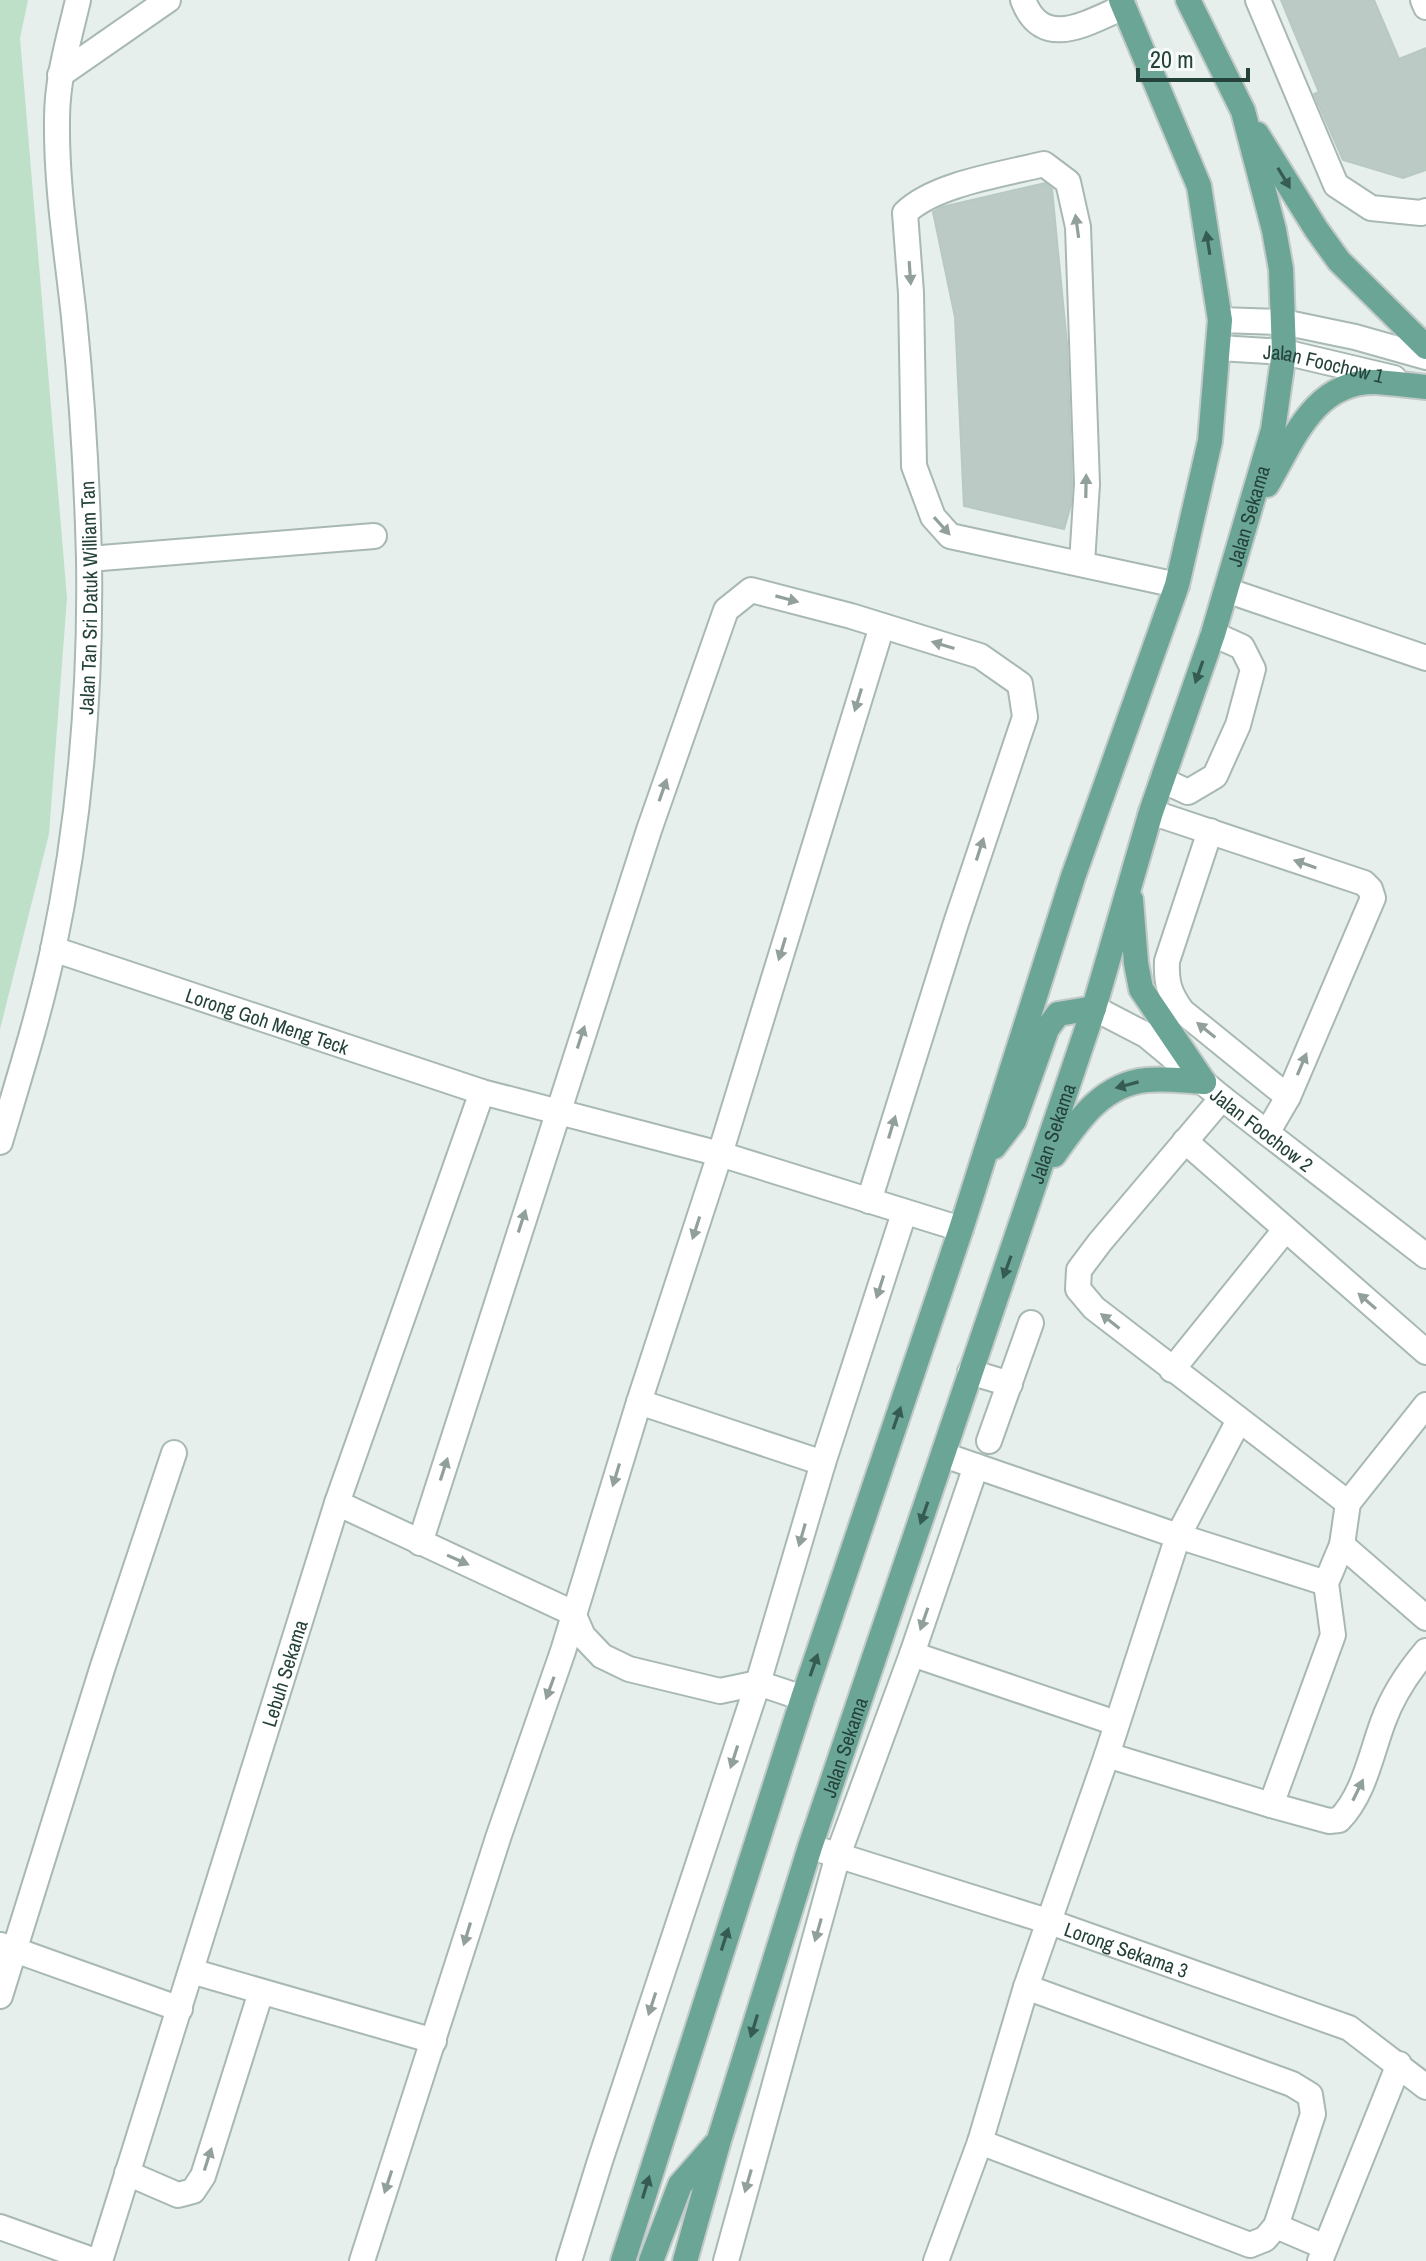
<svg xmlns="http://www.w3.org/2000/svg" width="1426" height="2261" font-family="'Archivo Narrow',sans-serif">
<rect width="100%" height="100%" fill="#e6efeb"/>
<path fill="#bfe0c8" d="M0,0h28l-8,38 47,560 -18,236 -49,195z"/>
<path fill="#bbcac4" stroke="#b8c9c2" stroke-width="2" d="M1281,0h93l25,59 27,-11v122l-23,8 -60,-18 -29,-66 5,-2z
M1045,183l7,6 15,155 5,140 -1,21 -7,24 -100,-23 -9,-189 -22,-105 9,-5z"/>
<g fill="none" stroke-linecap="round" stroke-linejoin="round">
<g stroke="#a8b8b2" stroke-width="28">
<g id="minor">
<path d="M1023,0c20,52 65,22 101,7"/>
<path d="M1258,0l78,185 35,23 50,5 5,-2"/>
<path d="M1423,0l3,7"/>
<path d="M60,75l108,-75"/>
<path d="M1220,320l63,2 72,15 71,20"/>
<path id="s1" d="M1219,348l65,4 110,26"/>
<path d="M89,559l285,-23"/>
<path d="M1082,563l5,-79 -9,-257 -10,-45 -24,-18c-40,10 -110,20 -139,49l6,80 3,173 19,51 17,19 227,49"/>
<path d="M1226,590l200,68"/>
<path d="M1162,780l26,12 27,-16 23,-51 15,-56 -11,-22 -29,-13"/>
<path d="M1151,812l213,71 6,6 3,9 -85,199 -21,36"/>
<path d="M1210,831l-43,130c-1,21 2,32 15,50l106,86"/>
<path id="s2" d="M53,949l429,143 238,62 241,75"/>
<path id="s3" d="M1094,1008l52,27 76,63 204,158"/>
<path d="M1222,1098l-122,144 -21,28 -1,19 16,19 254,195"/>
<path d="M1185,1141l241,211"/>
<path id="s4" d="M0,1142c19,-64 39,-127 53,-192 27,-128 38,-261 36,-391 -2,-79 -7,-163 -15,-242 -7,-65 -18,-132 -17,-198 0,-41 12,-80 21,-119"/>
<path d="M1172,1370l113,-140"/>
<path d="M970,1372l40,12"/>
<path d="M639,1402l184,61"/>
<path d="M989,1441l42,-118"/>
<path d="M944,1455l234,81 148,47"/>
<path d="M337,1503l236,110 10,23 19,20 27,13 91,22 38,-8 45,15"/>
<path d="M420,1543l229,-713 77,-220 25,-20 100,26 129,40 40,28 5,33 -69,206 -87,278"/>
<path d="M1342,1545l84,73"/>
<path d="M912,1654l204,69"/>
<path d="M1107,1755l164,50 58,16 10,-1c25,-25 32,-66 44,-98 9,-25 26,-51 43,-71"/>
<path d="M1271,1805l62,-170 -7,-52 16,-38 6,-42 78,-98"/>
<path id="s5" d="M824,1851l223,70 302,107 77,59"/>
<path d="M1,1945l179,64"/>
<path d="M191,1971l243,70"/>
<path d="M0,1996l103,-330 71,-213"/>
<path d="M980,2142l270,103 15,-6 11,-13 37,-112 -3,-19 -18,-11 -266,-97"/>
<path d="M127,2173l51,22 15,-4 10,-15 58,-184"/>
<path d="M1276,2226l49,21"/>
<path d="M0,2227l95,34"/>
<path id="s6" d="M100,2261l237,-758 145,-411"/>
<path d="M362,2261l137,-426 64,-184 76,-249 81,-248 162,-528"/>
<path d="M569,2261l31,-100 158,-478 65,-220 81,-250"/>
<path d="M726,2261l112,-406 74,-201 64,-188"/>
<path d="M936,2261l44,-119 46,-155 81,-232 71,-219 60,-114"/>
<path d="M1320,2261l79,-197"/>
</g>
</g>
<g stroke="#c2cac8" stroke-width="28">
<g id="major">
<path d="M1257,134l59,95 23,32 87,86"/>
<path d="M1267,485c26,-44 47,-104 108,-103 17,1 34,3 51,5"/>
<path d="M1131,900l5,63 5,26 63,93"/>
<path d="M994,1147l20,-26 33,-92 11,-15 36,-6"/>
<path d="M1054,1155c24,-34 48,-71 93,-75 19,-2 39,1 57,2"/>
<path d="M623,2261l180,-563 158,-469 112,-352 104,-292 33,-144 10,-121 -21,-134 -78,-186"/>
<path d="M651,2261l29,-76 35,-40"/>
<path id="s7" d="M685,2261l34,-121 91,-293 284,-839 57,-196 62,-178 60,-204 11,-78 -3,-83 -7,-39 -31,-119 -55,-111"/>
</g>
</g>
<use href="#minor" stroke="#fff" stroke-width="24"/>
<use href="#major" stroke="#6aa596" stroke-width="24"/>
</g>
<defs><path id="oneway-solid" d="M-6-.8H1V-3.2L6.5 0L1 3.2V.8H-6Z" transform="scale(2)"/></defs>
<g fill="#365b51">
<use href="#oneway-solid" transform="translate(1284 178) rotate(59)"/>
<use href="#oneway-solid" transform="translate(1208 243) rotate(-99)"/>
<use href="#oneway-solid" transform="translate(1199 672) rotate(109)"/>
<use href="#oneway-solid" transform="translate(1127 1085) rotate(165)"/>
<use href="#oneway-solid" transform="translate(1007 1267) rotate(110)"/>
<use href="#oneway-solid" transform="translate(897 1418) rotate(-71)"/>
<use href="#oneway-solid" transform="translate(924 1513) rotate(109)"/>
<use href="#oneway-solid" transform="translate(814 1665) rotate(-71)"/>
<use href="#oneway-solid" transform="translate(725 1939) rotate(-72)"/>
<use href="#oneway-solid" transform="translate(754 2026) rotate(107)"/>
<use href="#oneway-solid" transform="translate(646 2187) rotate(-73)"/>
</g>
<g fill="#92a09c">
<use href="#oneway-solid" transform="translate(1077 226) rotate(-98)"/>
<use href="#oneway-solid" transform="translate(910 273) rotate(86)"/>
<use href="#oneway-solid" transform="translate(1086 486) rotate(-89)"/>
<use href="#oneway-solid" transform="translate(942 526) rotate(48)"/>
<use href="#oneway-solid" transform="translate(787 599) rotate(15)"/>
<use href="#oneway-solid" transform="translate(943 645) rotate(-163)"/>
<use href="#oneway-solid" transform="translate(858 700) rotate(107)"/>
<use href="#oneway-solid" transform="translate(663 790) rotate(-71)"/>
<use href="#oneway-solid" transform="translate(980 849) rotate(-72)"/>
<use href="#oneway-solid" transform="translate(1305 864) rotate(-161)"/>
<use href="#oneway-solid" transform="translate(782 949) rotate(107)"/>
<use href="#oneway-solid" transform="translate(1206 1030) rotate(-141)"/>
<use href="#oneway-solid" transform="translate(581 1037) rotate(-72)"/>
<use href="#oneway-solid" transform="translate(1302 1064) rotate(-67)"/>
<use href="#oneway-solid" transform="translate(892 1127) rotate(-73)"/>
<use href="#oneway-solid" transform="translate(522 1221) rotate(-72)"/>
<use href="#oneway-solid" transform="translate(696 1228) rotate(108)"/>
<use href="#oneway-solid" transform="translate(880 1287) rotate(108)"/>
<use href="#oneway-solid" transform="translate(1367 1301) rotate(-139)"/>
<use href="#oneway-solid" transform="translate(1110 1321) rotate(-142)"/>
<use href="#oneway-solid" transform="translate(444 1469) rotate(-72)"/>
<use href="#oneway-solid" transform="translate(616 1475) rotate(107)"/>
<use href="#oneway-solid" transform="translate(802 1535) rotate(106)"/>
<use href="#oneway-solid" transform="translate(458 1560) rotate(24)"/>
<use href="#oneway-solid" transform="translate(924 1619) rotate(109)"/>
<use href="#oneway-solid" transform="translate(550 1688) rotate(110)"/>
<use href="#oneway-solid" transform="translate(734 1757) rotate(108)"/>
<use href="#oneway-solid" transform="translate(1358 1790) rotate(-64)"/>
<use href="#oneway-solid" transform="translate(818 1930) rotate(106)"/>
<use href="#oneway-solid" transform="translate(467 1934) rotate(107)"/>
<use href="#oneway-solid" transform="translate(652 2004) rotate(108)"/>
<use href="#oneway-solid" transform="translate(208 2159) rotate(-72)"/>
<use href="#oneway-solid" transform="translate(748 2181) rotate(106)"/>
<use href="#oneway-solid" transform="translate(388 2182) rotate(108)"/>
</g>
<g text-anchor="middle" dominant-baseline="central" stroke-width="6" stroke-linejoin="round" paint-order="stroke">
<g font-size="20" fill="#24423a" stroke="#f7fbf9">
<text stroke="none"><textPath href="#s1" startOffset="106">Jalan Foochow 1</textPath></text>
<text stroke="none"><textPath href="#s7" startOffset="1834">Jalan Sekama</textPath></text>
<text stroke="none"><textPath href="#s4" startOffset="554">Jalan Tan Sri Datuk William Tan</textPath></text>
<text stroke="none"><textPath href="#s2" startOffset="226">Lorong Goh Meng Teck</textPath></text>
<text stroke="none"><textPath href="#s3" startOffset="208">Jalan Foochow 2</textPath></text>
<text stroke="none"><textPath href="#s7" startOffset="1186">Jalan Sekama</textPath></text>
<text stroke="none"><textPath href="#s6" startOffset="616">Lebuh Sekama</textPath></text>
<text stroke="none"><textPath href="#s7" startOffset="538">Jalan Sekama</textPath></text>
<text stroke="none"><textPath href="#s5" startOffset="318">Lorong Sekama 3</textPath></text>
</g>
</g>
<path d="M1138 68v12h110v-12" fill="none" stroke="#24423a" stroke-width="4"/>
<text x="1150" y="68" font-size="24" fill="#24423a" stroke="#f7fbf9" stroke-width="6" paint-order="stroke">20 m</text>
</svg>
